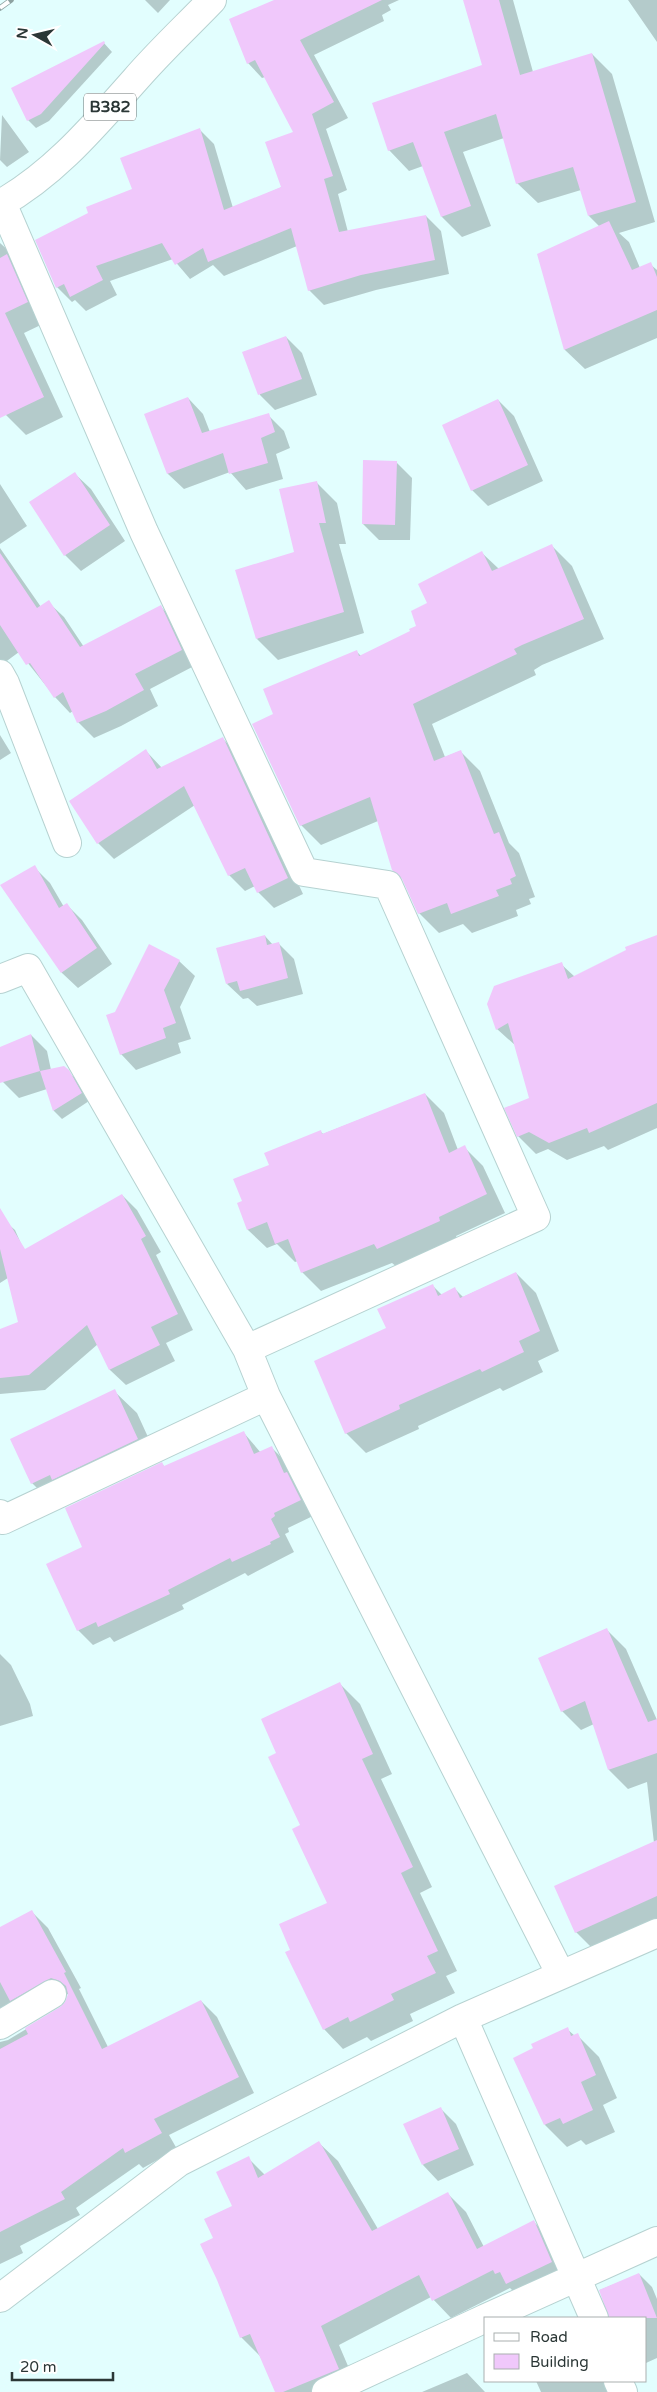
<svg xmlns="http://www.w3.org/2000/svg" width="657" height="2392" font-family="'Varela Round',sans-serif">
<rect width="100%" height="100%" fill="#e2fefe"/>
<path fill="#0003" d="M145,0h25l-12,13z
M277,0h122l-11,5 3,5 -9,5 2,6 -70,34 34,63 -22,11 21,61 -9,4 10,38 78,-16 15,15 8,43 -73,16 -52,15 -15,-15 -12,-44 -73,30 -11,-11 -23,14 -17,-20 -63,22 7,14 -31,16 -11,-11 -3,2 -15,-15 77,-97 66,-60 14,14 19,64 49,-21 13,-54 -30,-56 -3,1 -14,-15z
M465,0h48l20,72 59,-18 20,20 43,148 -36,11 10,9 11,26 10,-4 7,6v68l-72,31 -20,-19 -27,-95 62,-28 -11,-11 -8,-26 -43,13 -21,-20 -13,-45 -41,14 28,74 -29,11 -20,-20 -19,-51 -14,5 -20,-21 95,-84z
M628,0h29v42z
M103,42l9,10 -63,69 -13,7 -8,-8z
M2,115l27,37 -22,15 -7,-7z
M0,243l21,19 26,60 -23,11 39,84 -37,18 -20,-20 -6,-14z
M286,337l16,16 15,42 -42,15 -15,-15 -16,-43z
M188,398l15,16 7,18 58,-17 16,16 6,17 -14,6 7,25 -37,11 -16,-18 -46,17 -16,-15 -22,-59z
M498,400l16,16 29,65 -55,25 -16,-16z
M396,462l16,16 -2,62h-31l-16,-16z
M75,474l16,15 34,52 -44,30 -16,-16z
M316,482l21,21 9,41h-7l25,89 -86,27 -21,-21 39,-86z
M0,484l27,42 -27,18z
M552,546l20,20 32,73 -62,26 -8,5 2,5 -104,49 13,33 15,-6 20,20 29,72 10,10 16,44 -6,2 2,5 -15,6 2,6 -46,17 -9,-9 -24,9 -20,-20 -41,-92 -57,24 -20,-20 -27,-111 83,-62 4,4 51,-25 6,-4 11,-24 53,-50 17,16z
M0,548l41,59 7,-5 16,15 20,30 77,-40 15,15 20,43 -46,24 8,17 -37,20 -27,12 -16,-16 -5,-11 -3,2 -15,-16 -36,-45 -19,14z
M0,735l11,18 -11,7z
M223,739l16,16 64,139 -29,14 -16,-16 -3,-6 -10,5 -16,-16 -34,-70 -81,54 -16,-16 48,-92 16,17z
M34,867l16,16 14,24 3,-2 15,15 30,44 -34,24 -16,-15 -60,-87z
M265,936l8,9 5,-2 16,16 9,35 -46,12 -9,-8 -5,1 -16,-15z
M657,941v187l-49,22 -4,-4 -37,14 -19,-11 -12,5 -18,-18 13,-38 -15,-52 -19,-17 -8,-25 72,-40 14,13z
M179,961l16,15 -15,31 11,32 -13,4 3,10 -45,17 -15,-16 -5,-41z
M31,1035l16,16 4,19 12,-3 14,13 12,21 -27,18 -8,-8 -7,-22 -28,9 -16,-16 -3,-11v-22z
M425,1094l19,19 14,37 6,-3 19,19 22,47 -49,23 2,4 -61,27 -5,-4 -71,28 -19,-19 -4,-11 -3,1 -18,-18 -10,4 -19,-18 -10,-26 6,-2 26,-36 51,-34 2,2z
M122,1195l15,15 24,42 -5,3 37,75 -27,13 9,18 -49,24 -16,-15 -12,-26 -53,46 -45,4v-64l19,-7z
M0,1217l15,13 15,34 -30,19z
M516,1273l20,20 23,58 -21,10 5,11 -40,19 -3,-3 -82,38 1,3 -53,24 -20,-20 41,-104 46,-43 9,9 13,-6 8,8z
M114,1391l23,22 22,48 -105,44 -22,-22z
M244,1433l17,20 11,-5 15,15 28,52 -27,13 1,4 -4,2 9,18 -46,24 -3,-3 -63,32 2,4 -70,33 -4,-5 -17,8 -15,-15 6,-83 78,-83 3,3z
M606,1629l20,20 31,71v204l-62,27 -19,-19 78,-89 -7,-61 -19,7 -19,-19 -15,-46 -13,6 -19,-19z
M0,1654l11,11 19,39 3,12 -33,10z
M340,1684l20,20 32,70 -11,5 51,108 -12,6 37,78 -11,5 9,17 -45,21 3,7 -42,20 -4,-4 -24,12 -19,-20 -33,-79 38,-47 -51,-150z
M32,1912l16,16 33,60 -2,1 29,58 93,-46 16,16 37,76 -85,42 8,14 -34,19 -4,-4 -63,44 4,7 -60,31 3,7 -23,11v-222l8,-2 53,-32 5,-5 3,-9 -9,2 -58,37 -2,8v-112z
M567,2029l8,7 2,-1 22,22 18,41 -14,7 12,27 -29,13 -5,-5 -14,7 -22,-22z
M440,2108l16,16 18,41 -36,16 -15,-16z
M319,2143l19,18 40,68 70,-35 18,18 18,35 50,-25 18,18 18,41 -56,11 -4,-4 -59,30 -20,-21 -92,48 18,42 -12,5h-68l-17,-36 -19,-19 -27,-98 20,-32 14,-49 17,17z
M639,2274l13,13 5,12v59l-11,5v-45h-35l-11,-28z
M467,2373l18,19h-63z
M536,2381h81l4,11h-80z"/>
<path fill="#f0c8fb" d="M274,0h108l-82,40 34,62 -22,12 21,62 -9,3 15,53 87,-17 9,45 -74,15 -53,16 -17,-63 -83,34 -5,-14 -28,17 -13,-22 -66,23 7,14 -33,17 -6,-13 -8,4 -21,-48 53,-27 -2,-6 46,-18 -12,-31 80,-30 24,82 57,-23 -16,-45 28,-10 -38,-72 -8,4 -18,-45z
M463,0h36l21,75 72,-22 44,149 -48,14 -15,-49 -57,17 -20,-70 -52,18 27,74 -30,11 -28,-75 -25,9 -16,-48 110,-38z
M104,41l1,2 -64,71 -14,7 -16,-33z
M609,221l23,49 19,-8 6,15v33l-93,40 -27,-96z
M7,254l21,48 -23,11 39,84 -44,21v-160z
M286,336l16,43 -44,16 -16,-43z
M188,397l14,36 67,-20 6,19 -14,6 7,25 -39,11 -6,-21 -56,21 -23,-60z
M498,399l30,66 -57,26 -29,-66z
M363,460l34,1 -2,64 -33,-1z
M75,472l35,53 -46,31 -35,-54z
M317,481l9,42h-7l25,89 -88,27 -21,-69 59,-18 -15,-63z
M552,544l32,75 -62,26 -8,4 3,5 -104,50 21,57 27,-11 33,84 5,-2 17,44 -6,3 2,5 -16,6 3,6 -48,18 -4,-11 -29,11 -16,-35 -10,-9 -22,-73 -70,29 -48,-102 21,-10 -10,-25 94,-39 2,6 51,-25 -1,-2 7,-3 -5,-15 16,-8 -9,-19 64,-33 10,20z
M0,553l37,55 12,-8 31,47 81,-42 21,45 -47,24 9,16 -38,21 -29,12 -14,-31 -9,6 -24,-35 -4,2 -26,-40z
M223,737l65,141 -31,15 -12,-25 -17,8 -44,-90 -87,58 -28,-43 77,-52 11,20z
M35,865l24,43 8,-5 30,45 -36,25 -61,-88z
M265,935l2,10 12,-3 9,36 -48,13 -3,-10 -11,3 -10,-36z
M657,935v168l-68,30 -2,-5 -38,15 -20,-11 -12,5 -13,-29 25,-10 -21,-75 -12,7 -9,-26 7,-18 68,-24 6,17 58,-29 -1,-3z
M149,944l31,16 -16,30 12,33 -13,5 3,10 -46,17 -14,-40 9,-3z
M31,1034l9,37 -40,12v-36z
M64,1066l5,4 13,23 -29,18 -13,-40z
M425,1093l24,60 16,-8 22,49 -48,23 1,4 -63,28 -3,-5 -73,29 -13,-34 -13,5 -8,-22 -20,8 -10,-27 5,-2 -9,-22 36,-14 -5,-12 57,-23 1,4z
M122,1194l24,42 -5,3 37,75 -27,13 9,18 -51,25 -22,-45 -58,50 -29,3v-49l18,-7 -18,-73v-41l25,41z
M516,1272l24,59 -21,10 5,11 -42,20 -2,-3 -81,36 1,4 -55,25 -31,-73 72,-33 -9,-19 56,-25 5,12 17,-9 5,11z
M115,1389l23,50 -86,41 -2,-5 -19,9 -21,-45z
M244,1431l10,23 18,-8 12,27 3,-1 14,28 -27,13 1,3 -4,3 9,18 -10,5 1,2 -39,18 -2,-4 -62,32 2,4 -72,33 -2,-5 -19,9 -31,-67 36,-17 -17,-39 97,-46 2,4z
M607,1628l41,94 9,-3v34l-49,17 -23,-69 -24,11 -23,-54z
M340,1682l33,72 -11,5 51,108 -12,6 37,78 -11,5 9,17 -45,21 3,6 -44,22 -2,-5 -25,13 -38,-78 5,-2 -11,-26 48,-21 -35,-74 8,-4 -32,-68 8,-4 -15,-34z
M657,1840v56l-82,37 -21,-47z
M32,1910l34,62 -2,1 38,76 99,-49 38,77 -85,42 8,14 -37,20 -2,-5 -62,44 4,7 -65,33v-183l28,-15 -3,-6 35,-21 5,-5 3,-8 -2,-8 -6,-5 -9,-3 -41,23 -10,-19v-55z
M568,2027l3,9 7,-3 18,42 -15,7 12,28 -30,14 -3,-6 -16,7 -31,-67 20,-10 -2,-4z
M441,2107l18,42 -37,16 -19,-41z
M319,2141l53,90 76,-39 29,57 57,-29 18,42 -46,22 -6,-12 -5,2 -2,-4 -61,31 -13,-26 -98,51 18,43 -56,23h-8l-25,-58 -10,4 -23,-58 -17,-36 13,-6 -9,-19 28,-13 -16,-34 33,-16 9,22z
M639,2273l18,45h-48l-10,-28z"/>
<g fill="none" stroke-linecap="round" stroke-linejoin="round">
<g stroke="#b6d2d1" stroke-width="30">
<path id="minor" d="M2,203l142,329 160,340 84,13 148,332 -289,132
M0,674l5,9 62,160
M0,979l28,-11 219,381 19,47 295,579
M0,1514l3,6 263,-124
M463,2018l131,300
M0,2025l52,-31
M0,2298l179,-136 284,-144 194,-85
M486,2318l171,-77
M618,2381l5,11
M326,2392l160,-74"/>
</g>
<g stroke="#b6d2d1" stroke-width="30">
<path id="major" d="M0,204c54,-30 94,-78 135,-124 24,-28 51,-53 77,-80"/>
</g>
<use href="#minor" stroke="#fff" stroke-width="28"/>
<use href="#major" stroke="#fff" stroke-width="28"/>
<g stroke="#8da2a1" stroke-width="5.5">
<path id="rail" d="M0,8l11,-8"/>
</g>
<use href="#rail" stroke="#fff" stroke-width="4" stroke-dasharray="11" stroke-linecap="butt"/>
</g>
<g text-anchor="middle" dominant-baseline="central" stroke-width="4.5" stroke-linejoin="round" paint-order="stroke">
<rect fill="#fff" stroke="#6b7372" stroke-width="1" x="84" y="93.5" width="52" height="27" rx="4"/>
<g font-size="16" font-weight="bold" fill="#2b3736">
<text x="110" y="107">B382</text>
</g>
</g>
<rect x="484" y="2317" width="162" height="65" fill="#ffffff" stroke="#aaafaf"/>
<rect x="494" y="2333" width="25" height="8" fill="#ffffff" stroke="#aaafaf"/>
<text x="530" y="2342" font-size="15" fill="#2b3736">Road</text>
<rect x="494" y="2354" width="25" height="15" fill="#f0c8fb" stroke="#aaafaf"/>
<text x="530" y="2367" font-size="15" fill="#2b3736">Building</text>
<g transform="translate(35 35) rotate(278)" stroke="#ffffff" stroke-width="4" paint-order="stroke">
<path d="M0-4L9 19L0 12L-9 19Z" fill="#2b3736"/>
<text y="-8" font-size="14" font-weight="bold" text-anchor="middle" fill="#2b3736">N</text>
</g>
<path d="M12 2372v8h101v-8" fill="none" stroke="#2b3736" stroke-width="2.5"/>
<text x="20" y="2372" font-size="15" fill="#2b3736" stroke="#ffffff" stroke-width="4" paint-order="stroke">20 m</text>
</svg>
